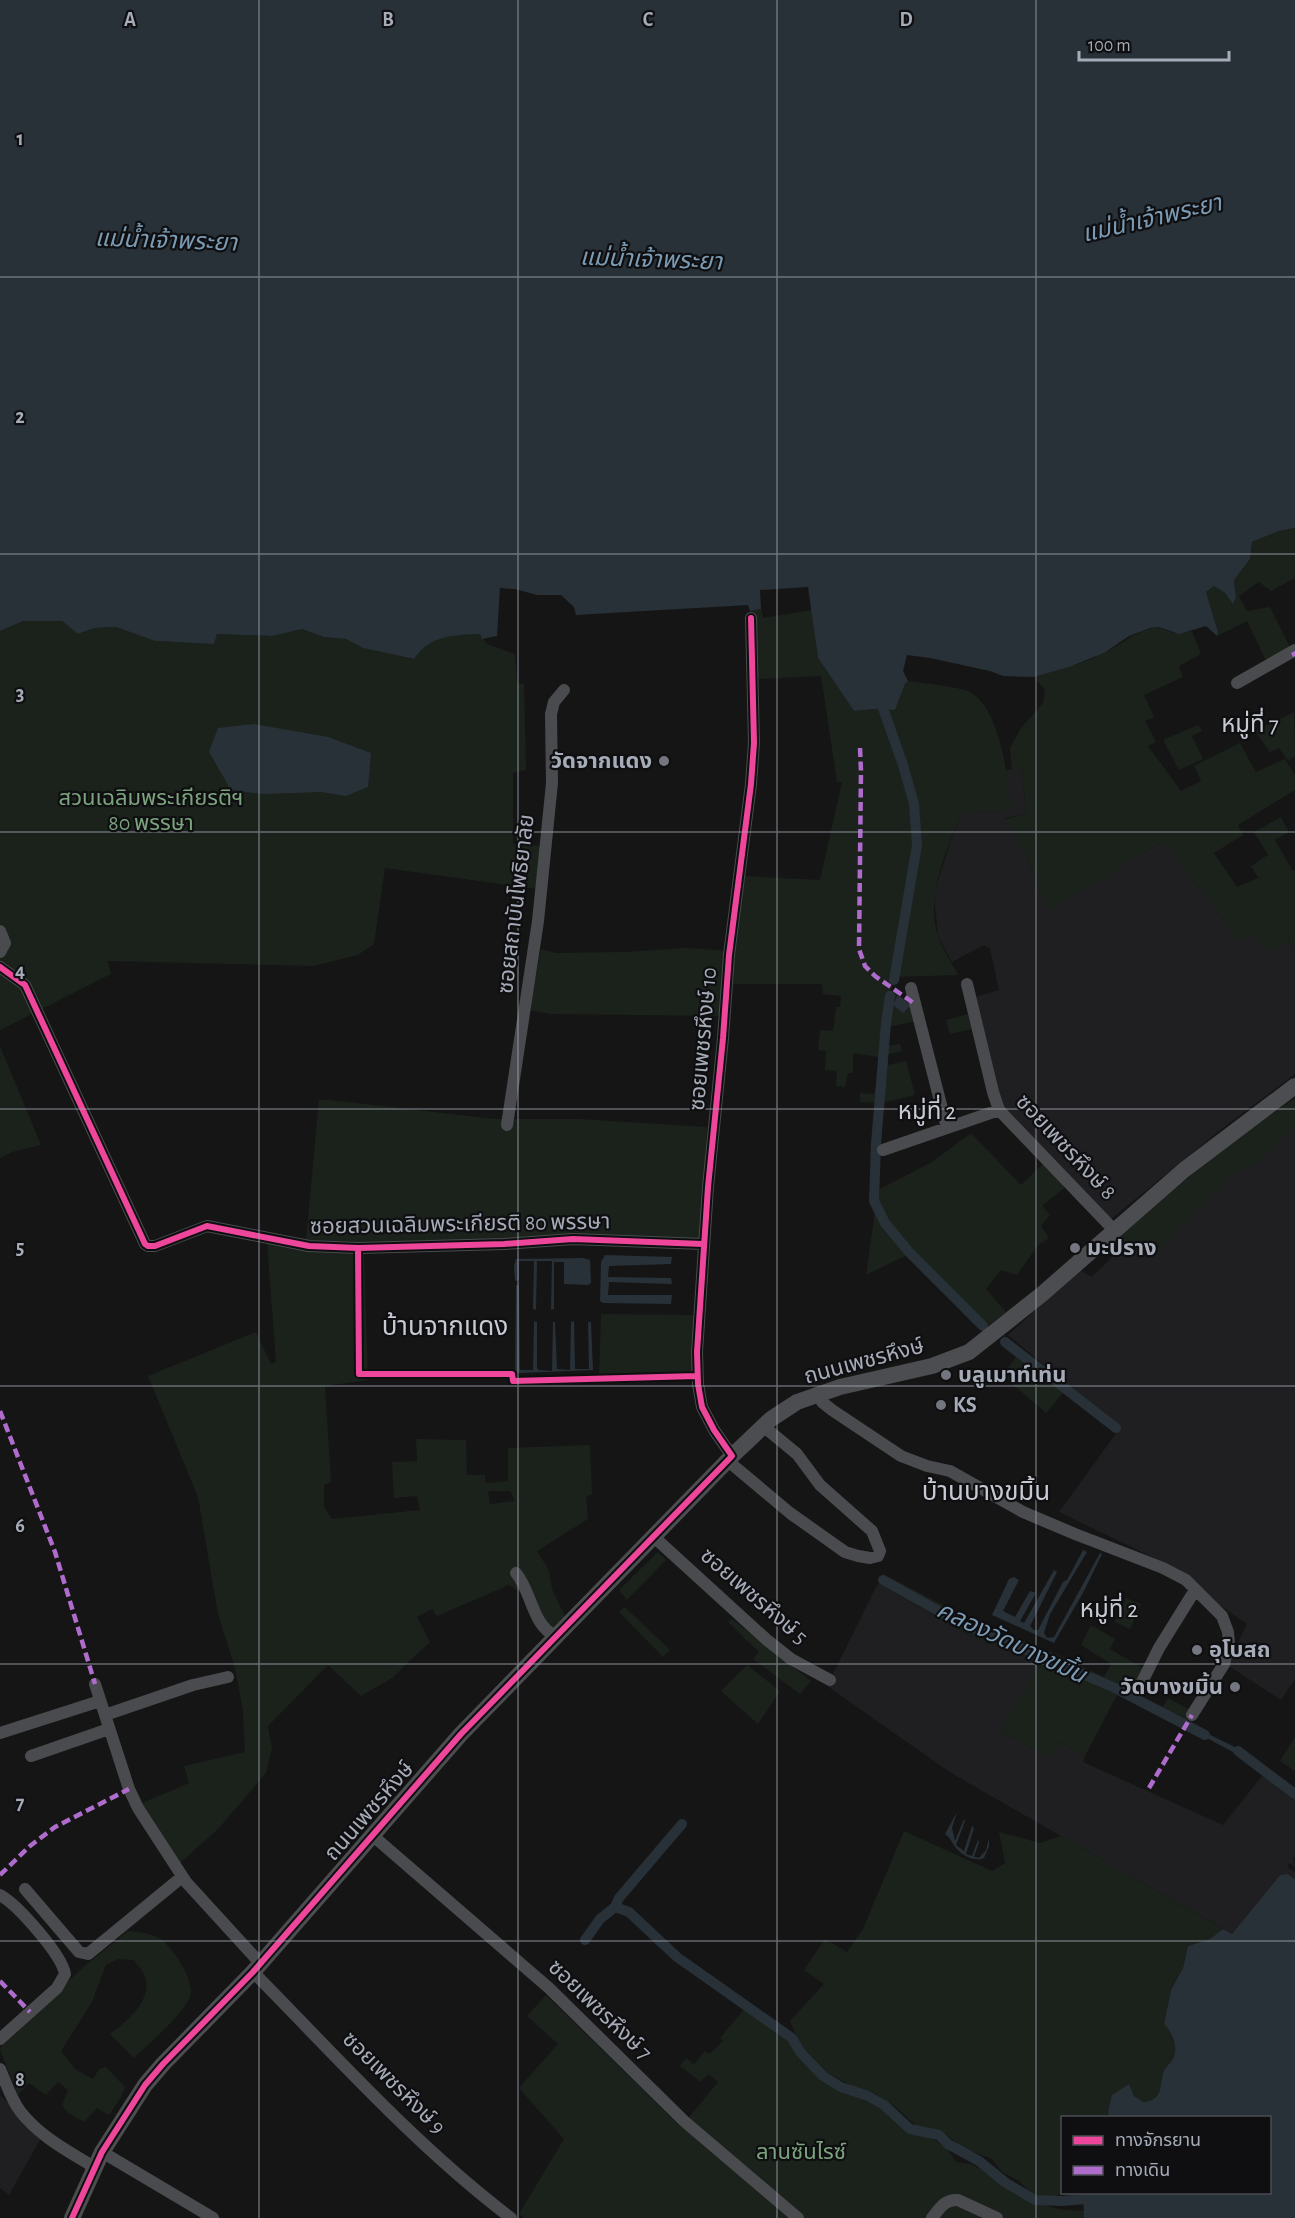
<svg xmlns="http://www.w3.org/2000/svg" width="1295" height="2218" font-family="'Alegreya Sans','Noto Sans Thai',sans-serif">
<rect width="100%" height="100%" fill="#151515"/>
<path fill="#1f1f21" d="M1022,768l4,46 -21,4 21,37 22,55 111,-66 10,5 71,92 11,-9 37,8 7,10v124l-71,53 -113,92 -111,-115 -25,-107 24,-7 -9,-41 -6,-4 -32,17 -14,-26 -4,-42 16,-51 12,-31 49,-1 -5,-41z
M1295,1105v574l-14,21 -54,-35 20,-41 -36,-25 -30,-28 -122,-59 61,-84 -112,-93 72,-65 12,7 33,-33z
M878,1583l86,50 76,30 -39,68 47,27 12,-16 25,14 -2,6 140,63 39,-49 10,2 23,21v57l-2,2 2,9 -6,-4 -1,5 7,4v7l-7,-5 -8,1 -48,59 -281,-161 -124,-87z
M0,2095l42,41 -33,59 -9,-7z"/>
<path fill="#1b221c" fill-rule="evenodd" d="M1295,528v50l-24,13 -12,-9 -20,14 8,15 23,-4 22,44 -25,12 -20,-42 -30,15 1,-4 -12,-40 8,-6 11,7 8,10 3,-6 -2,-17 16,-21 2,-17 27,-11z
M761,609l2,9 49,-8 6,48 36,53 20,-2 21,1 10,-26 3,-3c14,2 55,6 64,12 30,21 35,85 40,118l-50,1c-14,35 -36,82 -25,121 4,14 15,29 21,42l-66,2 -1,13 7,5 -1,3 14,7 6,16 -30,6 -1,19 14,-2 2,7 -17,4 4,10 17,-4 9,34 -33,8 -22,-1v-9l14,1 5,-22 -1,-15 -25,-4v20h-5l-3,14 -9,-1 1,-15 -12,-1 1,-19 -8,-1 2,-20 13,1 3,-24h4l1,-11 -18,-2 -1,-10h-91l14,-108 75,4 22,-98h-5l-16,-106 -65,3 -6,-68z
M23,621h39l16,13 16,-6 22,-1 39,14 58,3 4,-10 55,2 30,-7 22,8 22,2 17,9 50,11c17,-24 40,-24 67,-25l7,10 28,10 2,29 7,1 2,86 -13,3v71l29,2 -5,43 -152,-21 -11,76 -16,11 -45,11 -205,-5 3,13 -111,56v-399z
M1158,627l16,6 18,-2 9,23 -22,12 4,11 -39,18 10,22 -9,4 11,21 -8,4 33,45 20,-10 -7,-15 46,-23 16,29 29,-13 10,16v15l-57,35 5,10 -29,18 23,34 21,-9 -7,-12 17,-11 -14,-23 27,-15 8,15 -14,8 18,31 2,-1v80l-7,-10 -18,13 -19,-21 -11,9 -71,-92 -10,-5 -111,67 -22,-56 -21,-36 21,-5 -4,-46 -10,2 -2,-22 11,-20 22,-25 2,-13 -11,-13c24,-7 48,-13 70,-24 20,-10 32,-23 54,-26z
M1294,712l1,44 -7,5 -9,-13 -9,4 -15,-21z
M1198,725l4,6 -10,5 11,23 -24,11 -16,-30z
M687,948l42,3 -10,65 -168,-2 -22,-4 12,-61 15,4 68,-1z
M968,1014l4,15 -22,5 -4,-14z
M0,1046l41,99 -29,7 -12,6z
M1295,1098v28l-38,38 -20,7 -74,74 -14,9 -16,-12 -12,11 -6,-6 -1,-6c58,-51 117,-100 181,-143z
M319,1100h11l165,19h83l129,8 -6,106 -2,6 -122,-3 1,-4 -55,7 -127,5 -90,-4z
M971,1133l50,52 24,-23 23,23 -26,21 8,9 -9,11 8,12 -11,7 -21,30 -16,-5 -15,19 20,23 -25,19 -74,-76 -41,20 12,-85 54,-28z
M267,1242l32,8 65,2 4,128 -43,6 6,96 -7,3v22l8,12 88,-9 -3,-14 -23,2 -2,-36 25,-1 -1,-22 50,1 1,35h18v8l23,-2v-33l82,-3 2,50 -6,1 2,23 -51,32 12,19 3,19 13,27 -20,22 -24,-45 -12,-8 -72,31 -5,-7 -15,8 13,25 -38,36 -31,18 -33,-31 -60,61 4,22 -6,25 -47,55 -39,35 -38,-60 47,-20 -5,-17 61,-14 -2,-42 -8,-42 -17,-54 -20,-117 -50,-121 108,-44 15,32 5,-2zM488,1491h22l5,10 -25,3z
M601,1314l94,1 -3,61 -93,3z
M1018,1355l45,38 -17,20 -44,-38z
M658,1552l8,8 -39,40 -8,-10z
M883,1574l89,46 89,36 43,21 7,-13 -30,-19 10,-20 24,14 -5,10 36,21 -12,23 28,15 6,-10 24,13 -5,9 8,5 -3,5 -74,-37 -33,63 -25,-14 -12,16 -47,-27 38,-68 -75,-30 -86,-50z
M1126,1598l15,6 -11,25 -15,-7z
M625,1607l45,43 -7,7 -44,-45z
M732,1619l79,62 -11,13 -47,-35 6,-7 -31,-30z
M747,1665l33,26 -22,33 -37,-33z
M1295,1737v34l-15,-10z
M904,1831l88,40 13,-8 -6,-31 41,11 21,-7 162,93 -13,10 -22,7 -5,22 -12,22 -7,34c8,8 15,23 9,35 -2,4 -7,7 -9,11 -5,15 0,29 -21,32l-9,-6 -5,-11 -21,27 2,5 -48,1v74l4,1 -16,4 -15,-1 -16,-15 -17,-9 -10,-13 -29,-11 -21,-17 -26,-5 -19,-18 -21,-14 -20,-6 -32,-17 -21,-20 -13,-30 34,-37 -20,-14 21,-31 22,13 16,-23z
M128,1931c10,1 21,2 31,7 13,8 37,43 31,59 -11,22 -39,44 -56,61l-24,-24c17,-12 43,-34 35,-58 -2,-6 -8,-11 -11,-16l-16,-1 -12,6 -14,37 -31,49 14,18 18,10 6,-10 7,-2 19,20 -4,10 -12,18 -12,-7 -13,14 -16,-9 -6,-8 6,-15 -10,-8 -12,13 -17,-12 -11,12 -18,-45 3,-9 84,-77z
M546,1995l135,132 37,-45 -10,-8 -7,8 -21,-16 6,-8 8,6 11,-13 4,3 14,-13 -3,-3 25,-30 43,30 5,6 5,11 13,14 20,15 36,15 18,10 24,21 21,7 17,11 9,14 15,2 17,9 31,24 39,12 26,2v7h-560l-5,-4 45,-75 -45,-51 39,-44 -31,-28z"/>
<path fill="#283138" d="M0,0h1295v528l-16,3 -27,11 -2,17 -16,21 2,17 -3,7 -8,-11 -11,-7 -8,6 12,40 -1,4 -11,-10 -27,8 -20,-7 -9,1 -21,8 -25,17 -35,14 -35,10 -31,-1 -13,-5 -60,-13 -23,-3 -4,16 5,10 -3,3 -10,26 -21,-1 -20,2 -36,-53 -10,-71 -48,3 1,19 -11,2 -2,-6 -172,10 -2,-8 -13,-12h-24l-22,-6 -15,-1 -3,48 -15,3 -2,-5c-26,1 -50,1 -66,25l-51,-11 -17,-9 -22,-2 -22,-8 -30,7 -55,-2 -3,10 -59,-3 -39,-14 -22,1 -16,6 -16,-13h-39l-23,10z
M254,724l74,13 43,16 -3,34 -22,9 -25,-4 -58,2 -32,-4 -22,-38 9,-24z
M898,995l13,10 -8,8 -10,-8z
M605,1255l67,2 -1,7 -62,2 -1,11 63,1 1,6 -63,-2 -1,13h64l-1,9 -68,-1 -3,-2 1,-39z
M583,1258l7,2 1,23 -3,2 -24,-1v-22h-10v47l-3,1 1,-49h-15l-1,49 -3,-1 1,-48h-15v19l-4,1 -1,-15 2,-7z
M516,1285h3l1,85h13l1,-49 3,1v46l2,2 13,1 1,-49h2l2,47 13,1 1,-48 3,-1 1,48h14l-1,-47h3l2,48 -74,3 -4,-3z
M1083,1550l4,2 -37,62 -6,19 3,5 7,-1 46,-84 2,1 -18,37 -30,52 -62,-28 17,-36 5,-2 5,3 -16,31 12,6 15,-26 6,2 -16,28 4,2 30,-53 3,2 -27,54 4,4h4l25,-48 4,-2z
M1194,1727l53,26 3,2 -4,4 -54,-29z
M1275,1775l20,15v9l-23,-21z
M957,1812l-5,16 3,13 9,-22 1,2 -9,24 8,6 8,-25 2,2 -8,26 6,2 6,-16 1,2 -5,15 5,1 7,-8 3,-12v8l-5,12c-9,4 -21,-2 -27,-9 -5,-5 -5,-10 -12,-15z
M1288,1874l7,5v339h-211l-1,-25 187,-1v-74h-160l-2,-6 4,-17 17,-11 5,12 9,6c21,-2 16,-17 21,-32 2,-4 7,-7 9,-11 6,-12 -1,-27 -9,-35l7,-34 12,-22 5,-22 22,-7 13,-10 9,5 48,-59z"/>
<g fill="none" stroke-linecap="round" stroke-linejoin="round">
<path stroke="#283138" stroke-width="10" d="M879,697l24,68 11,39 3,41 -23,135
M890,996l-4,27 -10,121 -2,57 11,22 24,29 74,74
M1005,1342l111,86
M883,1580l72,40 158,67 92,48
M1238,1751l57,43
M615,1907l4,-9 63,-74
M585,1940l15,-21 15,-12 14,5 48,45 115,81 8,14 23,24 18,11 27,9 16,9 26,24 29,6 9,9 31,17 27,22 29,17 27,1 35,-3"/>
<path stroke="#494b4e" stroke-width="12" d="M1237,683l58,-33
M0,931l5,12 -5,9
M0,967l25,18 120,259 3,2h7l52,-20 102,20 49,2 146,-4 69,-5 130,5
M967,984l26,108 6,18 115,120
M911,988l36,140
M507,1125l31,-204 14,-138 -1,-69 3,-12 10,-12
M883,1150l116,-40
M818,1394l4,8 10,8 69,46 26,10 23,5 73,41 52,22 88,34 23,12 36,36 6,16 1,11 -5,21 -32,51
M732,1456l-18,-26 -12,-23 -4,-23 -1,-32 11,-165 15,-149 6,-83 22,-171 3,-41 -3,-125
M728,1461l62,52 55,39 13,4 12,2 8,-2 2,-5 -8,-20 -52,-46 -23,-31 -34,-28
M654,1537l113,103 24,19 39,21
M516,1573c16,19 16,53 40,63
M95,1684l34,105 9,19 48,74 74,81
M1139,1688l20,-40 36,-58
M105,1715l88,-30 35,-8
M0,1733l100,-32
M31,1756l78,-27
M372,1835l177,153 135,133 114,97
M25,1889l54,63 9,2 94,-77
M0,1895c18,10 62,60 65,79l-8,14 -57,51
M253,1972c83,84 163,174 258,246
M0,2069c6,14 11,30 20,42 19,25 48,40 74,56
M102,2152l111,66
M932,2218c8,-10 13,-19 26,-18l39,18"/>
<path stroke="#4c4d50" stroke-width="16" d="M72,2218l30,-66 43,-67 18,-21 90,-92 208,-238 271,-278 39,-37 26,-17 43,-15 92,-21 37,-14 72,-57 143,-125 111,-84"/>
<path stroke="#b06ccc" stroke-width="4.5" stroke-dasharray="9 4.5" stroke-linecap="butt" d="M1293,652l2,4
M860,748l1,23 -2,178 6,17 10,10 40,28
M0,1411l55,141 40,132
M1149,1788l43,-73
M0,1875l30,-29 25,-19 74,-38
M0,1981l30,31"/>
<g stroke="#0f0f11" stroke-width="10">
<path id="cycleway" d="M0,967l25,18 120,259 3,2h7l52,-20 102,20 49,2 146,-4 69,-5 130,5
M358,1248l1,126h153l1,7 184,-5
M72,2218l30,-66 43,-67 18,-21 90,-92 208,-238 271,-278 -18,-26 -12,-23 -4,-23 -1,-32 11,-165 15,-149 6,-83 22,-171 3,-41 -3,-125"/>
</g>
<use href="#cycleway" stroke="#ed469a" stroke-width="6"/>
</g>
<path fill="none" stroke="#a5abb7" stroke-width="1.5" stroke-opacity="0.55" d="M259,0v2218M518,0v2218M777,0v2218M1036,0v2218M0,277h1295M0,554h1295M0,832h1295M0,1109h1295M0,1386h1295M0,1664h1295M0,1941h1295"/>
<g fill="#73767e" stroke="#0f0f11" stroke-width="2">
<circle cx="664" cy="761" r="6"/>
<circle cx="1075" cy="1248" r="6"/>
<circle cx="946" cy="1375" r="6"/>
<circle cx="941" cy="1405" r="6"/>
<circle cx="1197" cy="1650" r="6"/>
<circle cx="1235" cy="1687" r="6"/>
</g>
<g text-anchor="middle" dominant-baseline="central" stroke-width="4.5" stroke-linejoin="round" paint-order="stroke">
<g font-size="22" font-weight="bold" fill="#a5abb7" stroke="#0f0f11" text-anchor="start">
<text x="652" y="761" text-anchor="end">วัดจากแดง</text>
<text x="1087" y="1248">มะปราง</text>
<text x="958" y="1375">บลูเมาท์เท่น</text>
<text x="953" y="1405">KS</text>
<text x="1209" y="1650">อุโบสถ</text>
<text x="1223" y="1687" text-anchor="end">วัดบางขมิ้น</text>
</g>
<g font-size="22" fill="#7ba37d" stroke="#0f0f11">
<text x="151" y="798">สวนเฉลิมพระเกียรติฯ<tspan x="151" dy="25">80 พรรษา</tspan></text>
<text x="801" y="2152">ลานซันไรซ์</text>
</g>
<g font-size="22" fill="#a5abb7" stroke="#0f0f11">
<text transform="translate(516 904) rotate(-83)">ซอยสถาบันโพธิยาลัย</text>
<text transform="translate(703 1039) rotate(-85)">ซอยเพชรหึงษ์ 10</text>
<text transform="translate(1066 1147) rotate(47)">ซอยเพชรหึงษ์ 8</text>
<text transform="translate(460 1224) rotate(-1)">ซอยสวนเฉลิมพระเกียรติ 80 พรรษา</text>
<text transform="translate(864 1361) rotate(-15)">ถนนเพชรหึงษ์</text>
<text transform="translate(754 1596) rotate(41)">ซอยเพชรหึงษ์ 5</text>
<text transform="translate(369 1811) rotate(-49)">ถนนเพชรหึงษ์</text>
<text transform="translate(600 2010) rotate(44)">ซอยเพชรหึงษ์ 7</text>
<text transform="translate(394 2083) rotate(45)">ซอยเพชรหึงษ์ 9</text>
</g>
<g font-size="24" font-style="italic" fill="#7b9bb4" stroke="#0f0f11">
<text transform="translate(1152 219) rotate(-13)">แม่น้ำเจ้าพระยา</text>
<text transform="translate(166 241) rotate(2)">แม่น้ำเจ้าพระยา</text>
<text transform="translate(651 260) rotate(2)">แม่น้ำเจ้าพระยา</text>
<text transform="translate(1011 1643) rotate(25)">คลองวัดบางขมิ้น</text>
</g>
<g font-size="24" fill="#c7cad3" stroke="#0f0f11">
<text x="1250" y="725">หมู่ที่ 7</text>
<text x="927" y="1112">หมู่ที่ 2</text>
<text x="1109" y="1610">หมู่ที่ 2</text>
</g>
<g font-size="26" fill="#c7cad3" stroke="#0f0f11">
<text x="445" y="1327">บ้านจากแดง</text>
<text x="986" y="1492">บ้านบางขมิ้น</text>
</g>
</g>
<g font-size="20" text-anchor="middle" font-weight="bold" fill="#a5abb7" stroke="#0f0f11" stroke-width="4.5" stroke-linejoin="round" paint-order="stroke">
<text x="130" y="26">A</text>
<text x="388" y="26">B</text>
<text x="648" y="26">C</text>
<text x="906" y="26">D</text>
<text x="20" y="145">1</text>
<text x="20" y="423">2</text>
<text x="20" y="700">3</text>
<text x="20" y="977">4</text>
<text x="20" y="1254">5</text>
<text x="20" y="1532">6</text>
<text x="20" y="1809">7</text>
<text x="20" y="2086">8</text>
</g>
<rect x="1061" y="2116" width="210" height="78" fill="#0f0f11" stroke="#4b4d53" stroke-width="1.5"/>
<rect x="1073" y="2136" width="30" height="9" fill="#ed469a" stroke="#4b4d53" stroke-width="1.5"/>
<text x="1115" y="2146" font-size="18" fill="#a5abb7">ทางจักรยาน</text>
<rect x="1073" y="2166" width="30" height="9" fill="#b06ccc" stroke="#4b4d53" stroke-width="1.5"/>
<text x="1115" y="2176" font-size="18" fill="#a5abb7">ทางเดิน</text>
<path d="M1079 51v9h150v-9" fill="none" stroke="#a5abb7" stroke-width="3"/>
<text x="1088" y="51" font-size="18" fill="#a5abb7" stroke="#0f0f11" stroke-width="4.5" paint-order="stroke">100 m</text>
</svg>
